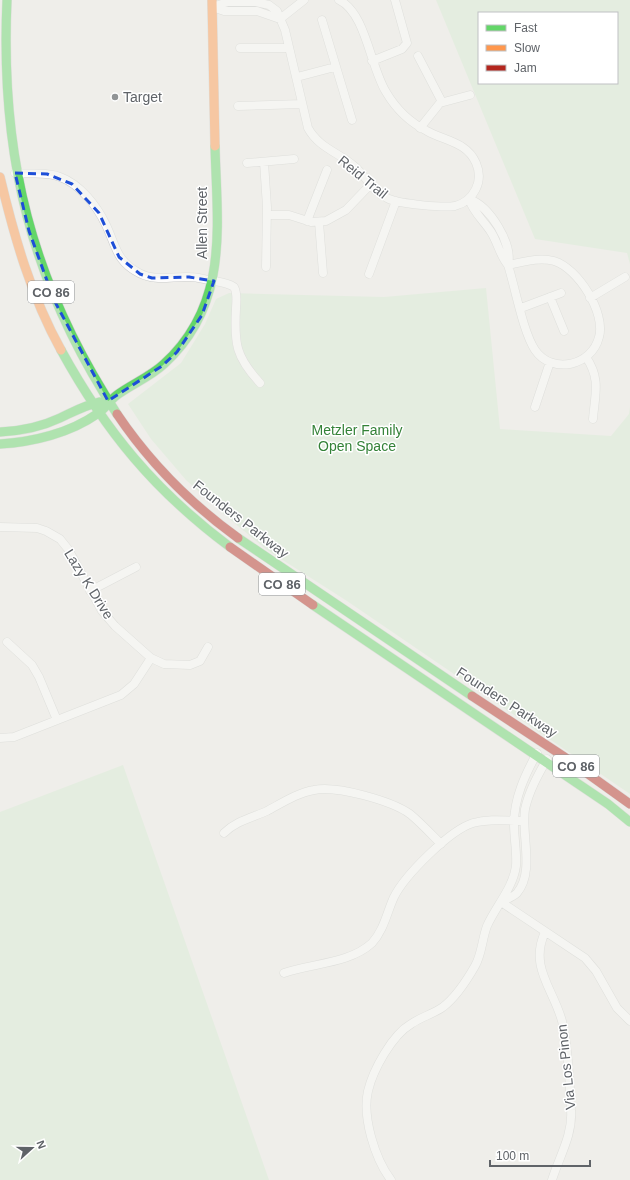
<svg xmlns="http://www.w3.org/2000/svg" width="630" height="1180" font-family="Arial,sans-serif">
<rect width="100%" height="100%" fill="#efeeea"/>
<path fill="#d8ebd6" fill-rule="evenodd" d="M436,0h194v264l-3,-11 -92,-14zM479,13h138v70h-138z
M486,288l14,141 111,7 18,-22 1,-7v387l-283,-193 -80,-51 -41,-34 -40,-36 -35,-41 -23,-35 53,-41 24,-39 11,-25 13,-6 155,4z
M123,765l146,415h-269v-368z"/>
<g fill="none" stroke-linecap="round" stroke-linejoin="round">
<g stroke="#cbcccc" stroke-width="9">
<path id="street" d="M212,7l16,-5h28l13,3 8,6 8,19 23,98c11,20 30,24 46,38 13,11 18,26 35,33 12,5 54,9 66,7 19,-5 29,-25 21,-43 -9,-21 -31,-22 -49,-32 -18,-9 -31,-22 -41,-39 -16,-26 -20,-79 -47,-92
M212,7l12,4h33l23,8
M280,19l24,-19
M322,20l30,100
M240,48h49
M418,56l24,46
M372,61l30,-12 5,-6 -12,-43
M297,77l38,-10
M238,106l64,-2
M420,128l20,-25 30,-8
M264,162l3,45 -1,60
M247,163l47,-4
M15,173c15,2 30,-2 45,4 20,7 37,29 46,48 10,21 10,36 33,48 17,9 33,3 51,4 8,0 16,3 24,4 7,1 14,2 20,6 4,7 2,15 2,22 -2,35 0,48 24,74
M469,199c4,13 15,22 22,33 7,11 9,24 17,33 7,22 15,67 27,85 17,25 57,16 64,-13 7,-24 -21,-69 -45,-76 -15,-4 -31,1 -46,4
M469,199c21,7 44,45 39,66
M267,215h22l22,7 15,-1 20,-11 24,-25
M307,221l20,-51
M319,222l4,51
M369,274l27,-73
M550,297l14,34
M590,298l35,-21
M521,308l40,-15
M586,357c15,22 9,37 7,62
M535,407l15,-45
M0,527l37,1 9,3 14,8 8,10 34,62 13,15 36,32 13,6 26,1 10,-4 8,-14
M90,591l46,-24
M7,642l25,23 7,12 18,43
M0,738l14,-1 107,-42 13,-11 17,-26
M224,833c12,-12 27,-15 43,-22 15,-8 30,-18 47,-21 22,-5 78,11 96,24 11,9 21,20 31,30
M501,902l84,56 11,13 21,37 13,13
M501,902c6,-3 12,-5 16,-9 18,-21 4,-59 8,-84 4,-18 13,-34 22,-50
M545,932c-16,35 8,56 17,89 6,24 8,64 9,89 2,25 -12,47 -19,70
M284,973c28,-10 65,-9 88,-30 12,-13 15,-31 22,-46 11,-22 56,-67 79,-74 17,-5 34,-2 51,-2
M391,1180c-16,-21 -29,-63 -23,-89 5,-21 24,-56 43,-67 10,-7 22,-10 32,-17 13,-10 24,-27 32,-41 7,-12 7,-27 12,-40 9,-20 26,-38 29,-60 1,-14 -2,-28 -2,-42 0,-26 11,-49 23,-71"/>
</g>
<g stroke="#cacacb" stroke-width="10">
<path id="fast" d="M7,0c-7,157 24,282 110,414
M61,350c45,82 94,141 169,197
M0,432c21,-1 41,-5 60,-14 13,-6 25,-13 40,-16
M0,444c33,-2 70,-11 97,-30 8,-5 12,-13 20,-19 15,-11 33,-18 47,-31 66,-60 53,-139 51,-218
M238,538l234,158
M313,605l295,199 22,18"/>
</g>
<g stroke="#cacacb" stroke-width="10">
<path id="slow" d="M212,0l3,146
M0,177c14,59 31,119 61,173"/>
</g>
<g stroke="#cacacb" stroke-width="10">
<path id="jam" d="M117,414c33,49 74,90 121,124
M230,547l83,58
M472,696l91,60 67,48"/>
</g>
<use href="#street" stroke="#fdfcfc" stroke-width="8"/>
<use href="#fast" stroke="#63d668" stroke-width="9"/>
<use href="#slow" stroke="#ff974d" stroke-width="9"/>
<use href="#jam" stroke="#b3261e" stroke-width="9"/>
</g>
<path d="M0 0H630V1180H0ZM15,173l32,1 25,10 27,29 20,44 21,17 12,4 37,-1 25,4 -12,34 -25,37 -15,14 -54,35 -54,-101 -25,-69z" fill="#efeeea" fill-opacity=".55" fill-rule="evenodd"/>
<path fill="none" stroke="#1d4ed8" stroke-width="3" stroke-dasharray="8 5" stroke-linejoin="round" d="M15,173l32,1 25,10 27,29 20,44 21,17 12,4 37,-1 25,4 -12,34 -25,37 -15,14 -54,35 -54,-101 -25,-69z"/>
<circle fill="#919496" stroke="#fff" stroke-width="1.5" cx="115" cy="97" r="4"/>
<g text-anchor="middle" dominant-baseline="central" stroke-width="3" stroke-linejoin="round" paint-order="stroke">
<g fill="#fff" stroke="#8f9295" stroke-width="1">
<rect x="28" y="281" width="46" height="22" rx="3"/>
<rect x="259" y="573" width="46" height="22" rx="3"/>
<rect x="553" y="755" width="46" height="22" rx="3"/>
</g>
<g font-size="13" font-weight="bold" fill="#5f6368">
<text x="51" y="292">CO 86</text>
<text x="282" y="584">CO 86</text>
<text x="576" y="766">CO 86</text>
</g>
<g font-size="14" fill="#5f6368" stroke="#fff" text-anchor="start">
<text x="123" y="97">Target</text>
</g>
<g font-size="14" fill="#5f6368" stroke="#fff">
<text transform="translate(363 177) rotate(39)">Reid Trail</text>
<text transform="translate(202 223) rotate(-90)">Allen Street</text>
<text transform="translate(241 519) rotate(38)">Founders Parkway</text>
<text transform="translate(89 584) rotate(58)">Lazy K Drive</text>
<text transform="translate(507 702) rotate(33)">Founders Parkway</text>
<text transform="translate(566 1067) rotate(-96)">Via Los Pinon</text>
</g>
<g font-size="14" fill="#348238" stroke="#fff">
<text x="357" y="430">Metzler Family<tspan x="357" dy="16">Open Space</tspan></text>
</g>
</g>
<rect x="478" y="12" width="140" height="72" fill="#ffffff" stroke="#bfc1c3"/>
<rect x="486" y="25" width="20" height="6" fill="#63d668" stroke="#bfc1c3"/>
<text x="514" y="32" font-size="12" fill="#5f6368">Fast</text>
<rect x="486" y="45" width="20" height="6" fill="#ff974d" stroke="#bfc1c3"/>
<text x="514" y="52" font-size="12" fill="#5f6368">Slow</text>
<rect x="486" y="65" width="20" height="6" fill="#b3261e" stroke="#bfc1c3"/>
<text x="514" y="72" font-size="12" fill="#5f6368">Jam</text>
<g transform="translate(32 1148) rotate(69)" stroke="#ffffff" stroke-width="3" paint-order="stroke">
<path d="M0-3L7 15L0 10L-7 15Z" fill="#5f6368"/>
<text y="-6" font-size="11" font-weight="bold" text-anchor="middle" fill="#5f6368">N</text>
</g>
<path d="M490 1160v6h100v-6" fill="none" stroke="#5f6368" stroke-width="2"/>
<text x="496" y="1160" font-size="12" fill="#5f6368" stroke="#ffffff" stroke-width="3" paint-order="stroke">100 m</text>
</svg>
